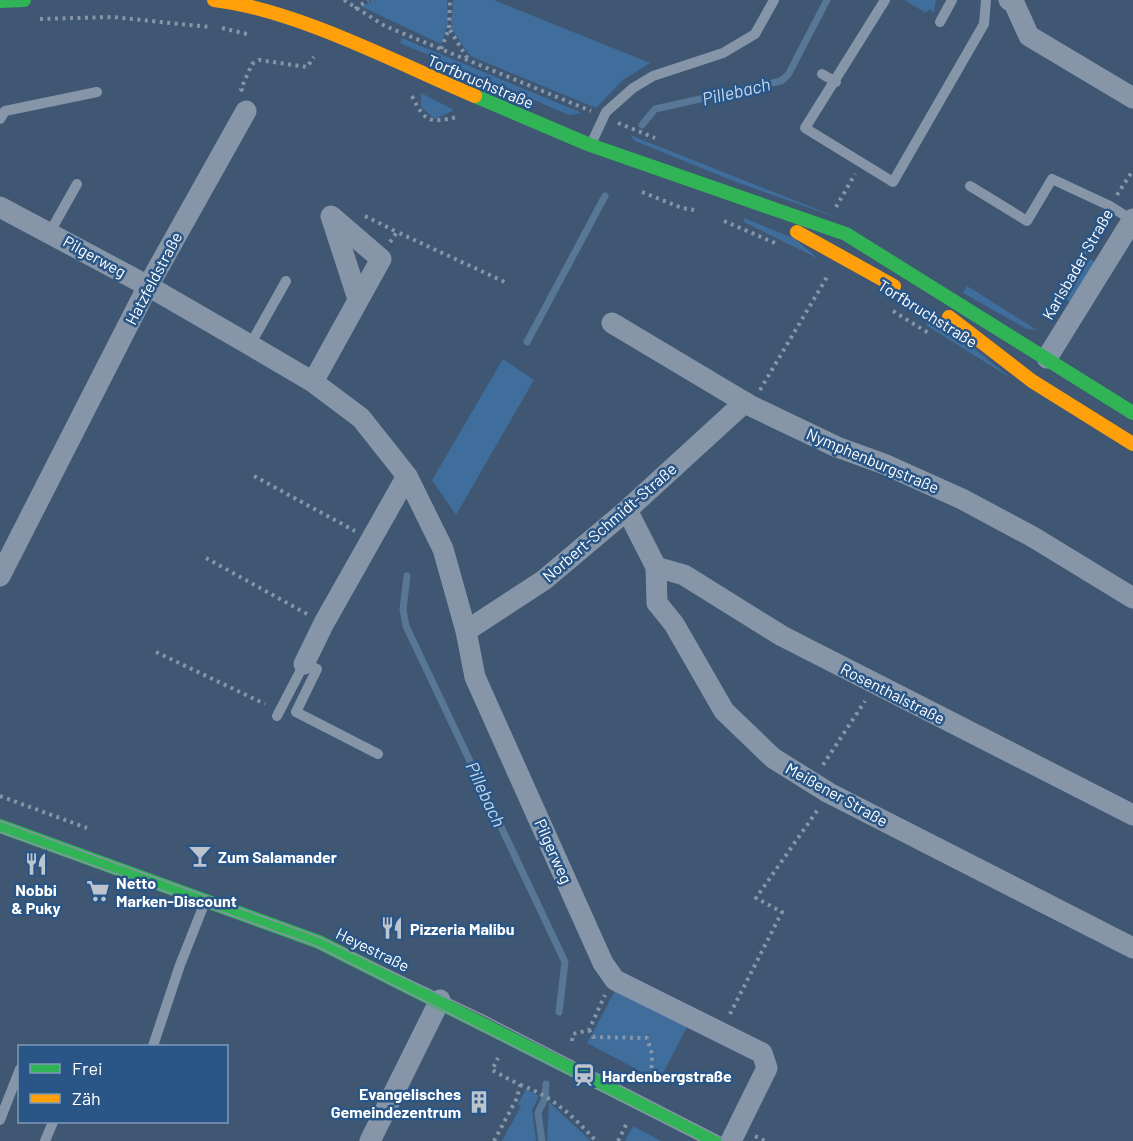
<svg xmlns="http://www.w3.org/2000/svg" width="1133" height="1141" font-family="Barlow,sans-serif">
<rect width="100%" height="100%" fill="#3f5772"/>
<path fill="#3f6d9c" d="M372,0h75l1,24 -7,20 -79,-37z
M453,0h41l156,63 -27,17 -27,28 -126,-52 -19,-28z
M904,0h32l-2,13 -5,-4 -3,4z
M402,38l180,75 -13,2 -169,-72z
M421,93l33,17 -19,9 -14,-12z
M630,135l214,85 -108,-38 -101,-41z
M744,218l51,21 24,20 -75,-37z
M1090,259l6,4 -24,40 -6,-3z
M967,286l70,44 -10,-1 -64,-36z
M930,318l28,17 51,42 -83,-52z
M503,359l31,21 -78,135 -24,-35z
M616,989l71,38 -28,54 -72,-38z
M526,1089l13,7 -7,14 4,31h-34l19,-35 -3,-2z
M549,1102l42,39h-44z
M633,1126l28,15h-36z"/>
<g fill="none" stroke-linecap="round" stroke-linejoin="round">
<path stroke="#587696" stroke-width="7" d="M642,125l13,-16 126,-28 7,-6 39,-75
M527,342l78,-146
M407,576l-4,33 3,17 159,336 -6,50
M542,1141l-4,-28 7,-15 1,-14"/>
<path stroke="#8696a8" stroke-width="4" stroke-dasharray="3 4.5" stroke-linecap="butt" d="M344,0l41,26 206,85
M355,9l13,-9
M40,19l73,-2 96,10
M222,28l25,6
M450,30l19,31
M441,49l8,-20 1,-29
M243,91l-2,-2 11,-25 7,-4 48,7 7,-10
M412,96c13,27 18,27 45,21
M618,123l37,15
M642,192l40,16 12,2
M1117,195l16,-25
M836,207l19,-33
M365,216l32,16
M724,221l51,22
M390,242l7,-10 110,51
M1065,286l38,-67
M893,311l37,23
M760,390l67,-113
M254,476l101,55
M206,558l101,56
M156,652l109,52
M823,765l42,-64
M0,796l87,32
M730,1014l52,-102 -26,-14 63,-90
M589,1030l4,7 54,1 5,16 -1,28
M572,1041l1,-7 16,-4 16,-35
M520,1085c31,10 54,32 76,56
M755,1136l10,5
M494,1141l23,-43 3,-13 -28,-15 6,-12
M618,1141l9,-18"/>
<path stroke="#8696a8" stroke-width="10" d="M885,0l-80,128 88,54 91,-158 2,-24
M940,22l12,-22
M822,74l14,8
M0,119l5,-8 92,-19
M592,142l14,-30 27,-24 20,-12 70,-23 32,-19 19,-34
M970,186l57,35 25,-42 58,27 22,14
M50,232l27,-48
M250,345l36,-64
M277,716l27,-52 13,5 -21,43 82,42
M153,1046l27,-81 25,-63
M0,1120l20,-51
M45,1141l8,-19"/>
<path stroke="#8696a8" stroke-width="21" d="M1009,0l5,3 15,33 104,62
M0,207l148,79 102,59 63,37 48,36 46,58 36,73 23,82 9,46 128,286 12,17 147,73 5,15 -36,73
M612,323l139,83 86,41 47,17 78,35 71,38 100,61
M1047,358l86,-139
M313,382l68,-123 -50,-43 27,83
M627,510l29,57 1,36 17,21 50,87 49,47 56,35 304,155
M656,567l28,8 98,61 351,179
M0,576l148,-290 98,-175
M466,631l78,-51 83,-70 118,-108
M304,664l20,-41 83,-147
M370,1141l70,-141"/>
<path stroke="#30b455" stroke-width="14" d="M0,1l24,-1
M475,96l115,49 256,89 287,179
M0,826l319,116 395,199"/>
<path stroke="#ff9f0a" stroke-width="14" d="M214,0c83,10 183,63 261,96
M797,232l97,54
M949,317l83,64 101,63"/>
<path stroke="#8594a5" stroke-width="1.5" d="M0,821l319,116 166,79 243,125
M0,832l316,114 384,195"/>
</g>
<defs>
<g id="bar-bare" transform="scale(1.8)"><path d="M-6-5H6L.8 .8V4.5H3.5V6h-7V4.5H-.8V.8Z" fill="#bcc4ce" stroke="#2a5687" stroke-width="2.5" paint-order="stroke"/></g>
<g id="restaurant-bare" transform="scale(1.8)"><path d="M-5-6h1v4h1v-4h1v4h1v-4h1v5L-1.5 .5V6h-2V.5L-5-1ZM5-6V6H3V1.5H1.5Q1.5-4 5-6Z" fill="#bcc4ce" stroke="#2a5687" stroke-width="2.5" paint-order="stroke"/></g>
<g id="supermarket-bare" transform="scale(1.8)"><path d="M-6-5.5h2.5l.6 2H6L4.5 2H-2.5L-4.4-4H-6ZM-1.5 3.2a1.3 1.3 0 1 0 .1 0ZM3 3.2a1.3 1.3 0 1 0 .1 0Z" fill="#bcc4ce" stroke="#2a5687" stroke-width="2.5" paint-order="stroke"/></g>
<g id="station-bare" transform="scale(1.8)"><path d="M-3-6H3Q5-6 5-4V2Q5 4 3 4L4.5 6H3L1.5 4h-3L-3 6H-4.5L-3 4Q-5 4-5 2V-4Q-5-6-3-6ZM-3.5-4v3h7v-3ZM-3.5 1v1.5H-2V1ZM2 1v1.5H3.5V1Z" fill="#bcc4ce" stroke="#2a5687" stroke-width="2.5" paint-order="stroke"/></g>
<g id="building-bare" transform="scale(1.8)"><path d="M-4-6H4V6H1V3H-1V6H-4ZM-2.5-4.3h1.7v1.8h-1.7ZM.8-4.3h1.7v1.8H.8ZM-2.5-1h1.7V.8h-1.7ZM.8-1h1.7V.8H.8Z" fill="#bcc4ce" stroke="#2a5687" stroke-width="2.5" paint-order="stroke"/></g>
</defs>
<g fill-rule="evenodd">
<use href="#bar-bare" x="200" y="856"/>
<use href="#restaurant-bare" x="36" y="864"/>
<use href="#supermarket-bare" x="98" y="891"/>
<use href="#restaurant-bare" x="392" y="928"/>
<use href="#station-bare" x="584" y="1075"/>
<use href="#building-bare" x="479" y="1102"/>
</g>
<g text-anchor="middle" dominant-baseline="central" stroke-width="5" stroke-linejoin="round" paint-order="stroke">
<g font-size="16" fill="#fff" stroke="#2a5687">
<text transform="translate(481 81) rotate(23)">Torfbruchstraße</text>
<text transform="translate(95 256) rotate(29)">Pilgerweg</text>
<text transform="translate(1077 264) rotate(-60)">Karlsbader Straße</text>
<text transform="translate(153 278) rotate(-62)">Hatzfeldstraße</text>
<text transform="translate(928 313) rotate(32)">Torfbruchstraße</text>
<text transform="translate(873 460) rotate(23)">Nymphenburgstraße</text>
<text transform="translate(609 522) rotate(-41)">Norbert-Schmidt-Straße</text>
<text transform="translate(893 693) rotate(27)">Rosenthalstraße</text>
<text transform="translate(837 794) rotate(29)">Meißener Straße</text>
<text transform="translate(554 851) rotate(66)">Pilgerweg</text>
<text transform="translate(373 949) rotate(26)">Heyestraße</text>
</g>
<g font-size="16" font-weight="bold" fill="#fff" stroke="#2a5687" text-anchor="start">
<text x="218" y="856">Zum Salamander</text>
<text x="116" y="882">Netto<tspan x="116" dy="18">Marken-Discount</tspan></text>
<text x="36" y="889" text-anchor="middle">Nobbi<tspan x="36" dy="18">&amp; Puky</tspan></text>
<text x="410" y="928">Pizzeria Malibu</text>
<text x="602" y="1075">Hardenbergstraße</text>
<text x="461" y="1093" text-anchor="end">Evangelisches<tspan x="461" dy="18">Gemeindezentrum</tspan></text>
</g>
<g font-size="18" font-style="italic" fill="#c2d8ef" stroke="#2a5687">
<text transform="translate(736 91) rotate(-13)">Pillebach</text>
<text transform="translate(486 794) rotate(65)">Pillebach</text>
</g>
</g>
<rect x="18" y="1045" width="210" height="78" fill="#2a5687" stroke="#7f9ab7" stroke-width="1.5"/>
<rect x="30" y="1064" width="30" height="9" fill="#30b455" stroke="#7f9ab7" stroke-width="1.5"/>
<text x="72" y="1075" font-size="18" fill="#ffffff">Frei</text>
<rect x="30" y="1094" width="30" height="9" fill="#ff9f0a" stroke="#7f9ab7" stroke-width="1.5"/>
<text x="72" y="1105" font-size="18" fill="#ffffff">Zäh</text>
</svg>
